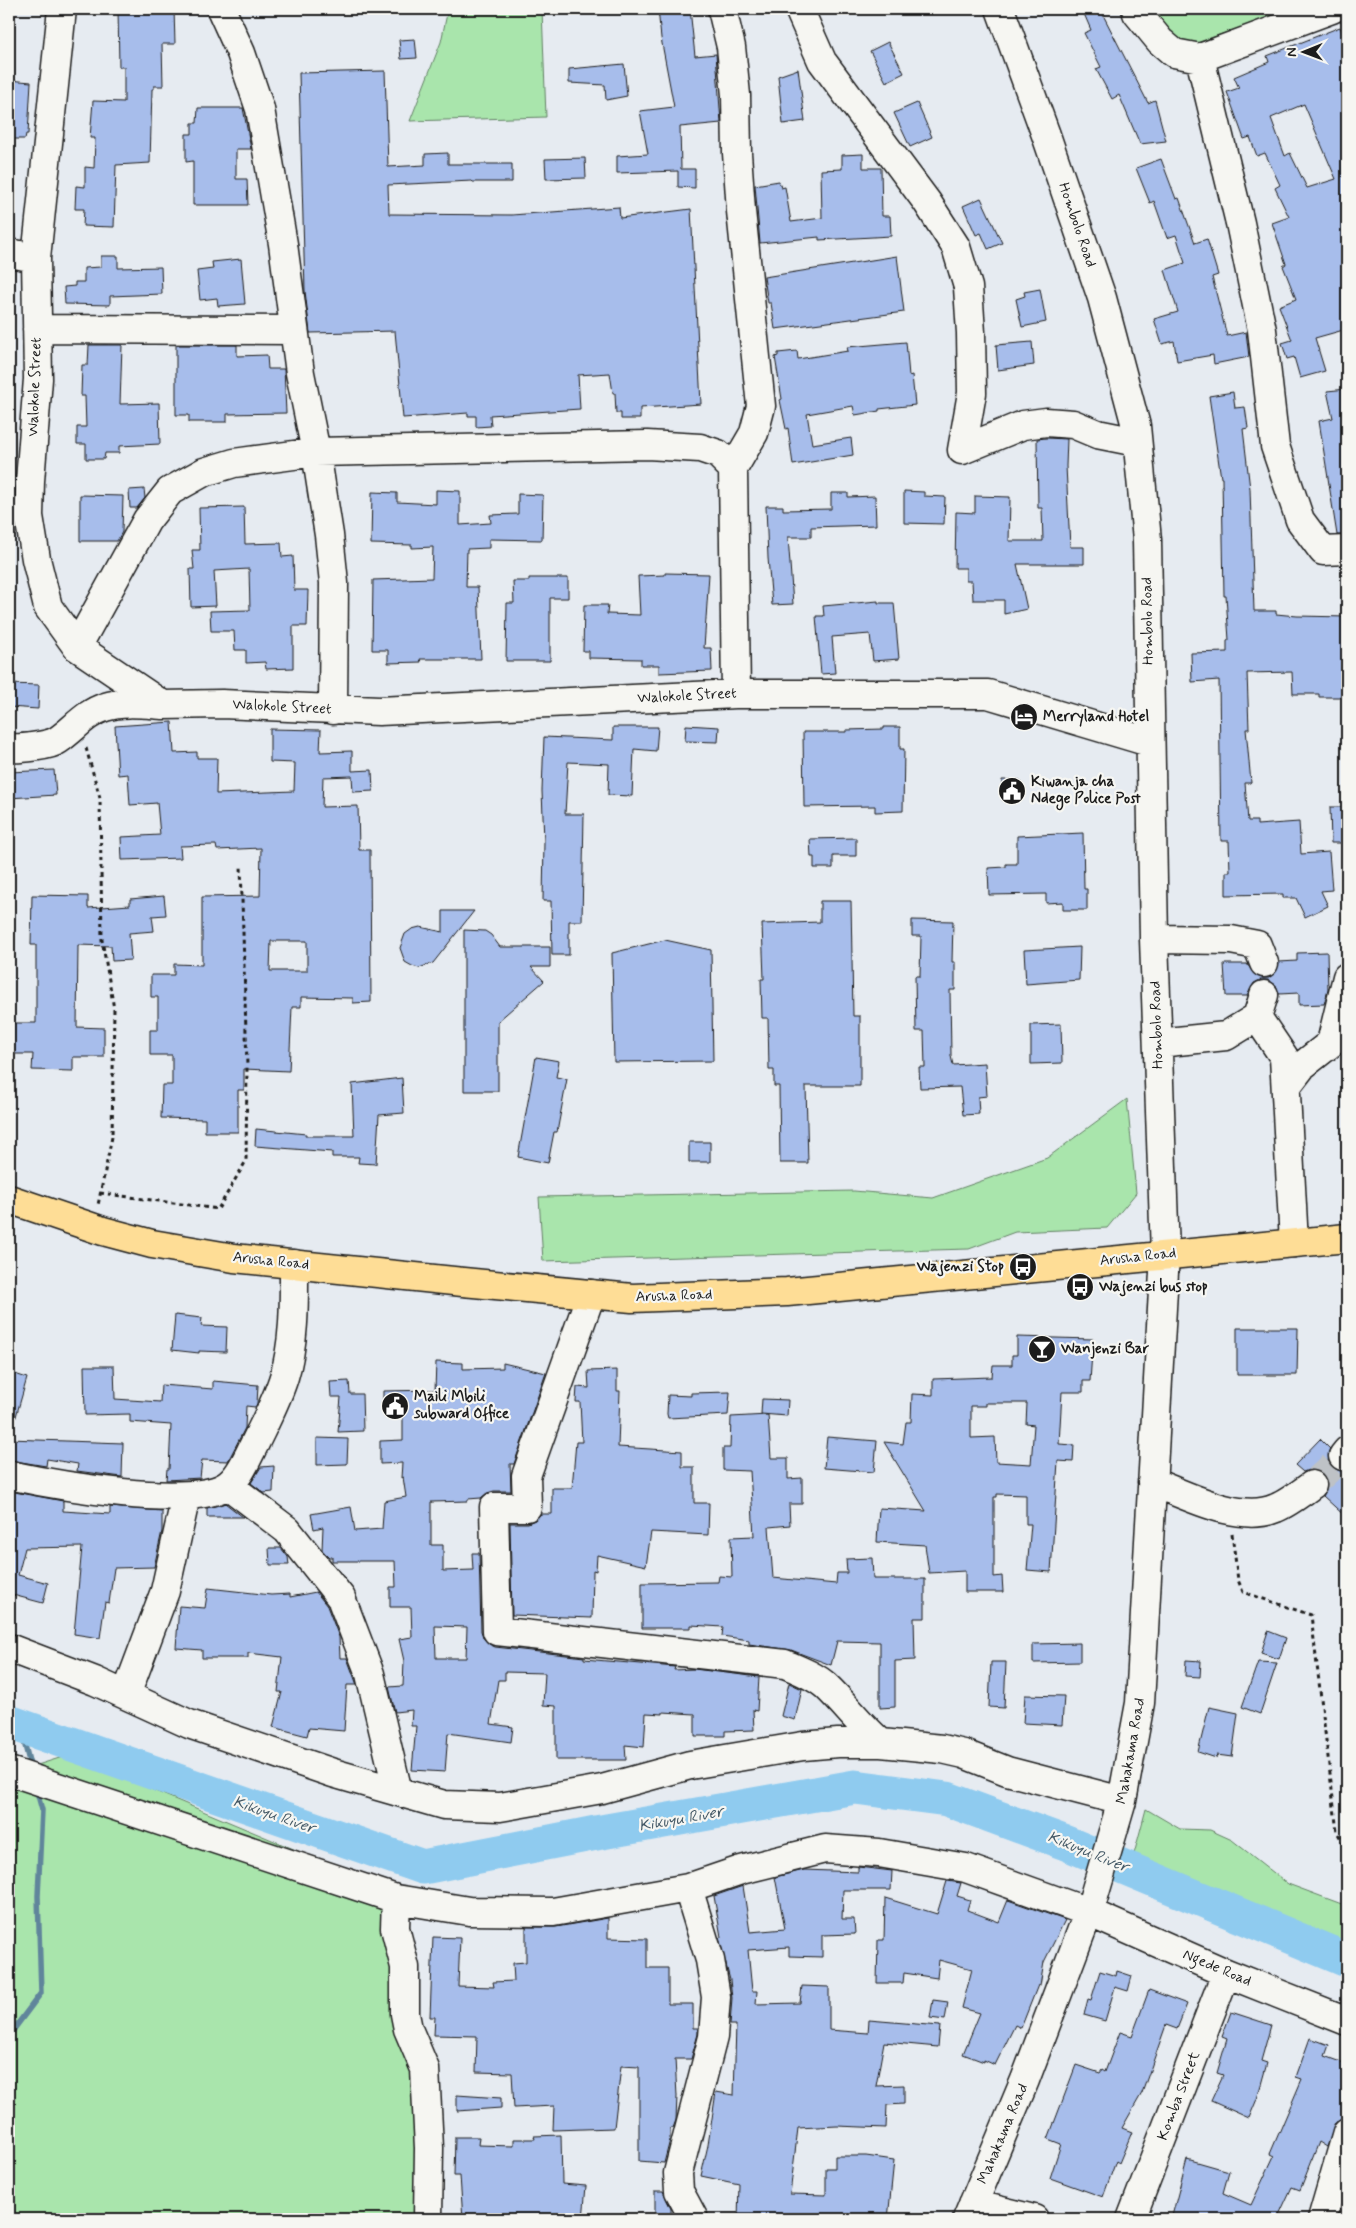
<svg xmlns="http://www.w3.org/2000/svg" width="1356" height="2228" font-family="Mynerve,sans-serif">
<rect width="100%" height="100%" fill="#e6ebf1"/>
<filter id="ink" filterUnits="userSpaceOnUse"><feTurbulence type="fractalNoise" baseFrequency=".02" numOctaves="2"/><feDisplacementMap in="SourceGraphic" scale="10" xChannelSelector="R" yChannelSelector="G"/><feConvolveMatrix kernelMatrix="1 2 1 2 8 2 1 2 1" color-interpolation-filters="sRGB"/></filter>
<g filter="url(#ink)">
<path fill="#a9e5ac" stroke="#628064" d="M448,9h94l4,108 -136,4 31,-79z
M1148,9h146l-112,39z
M1127,1099l9,94 -29,35 -92,4 -46,17 -426,12 -4,-64 315,-6 79,7 114,-40z
M69,1755l332,139 20,325h-412v-445z
M1146,1809l34,20 30,1 22,10 56,44 59,22v48l-85,-37 -129,-59z"/>
<g fill="none" stroke-linecap="round" stroke-linejoin="round">
<path stroke="#61859b" stroke-width="5.5" d="M20,1726l11,43
M9,2042l2,-9 30,-40 -3,-97 4,-86 -6,-22"/>
<path stroke="#8fcbef" stroke-width="35" d="M9,1722l414,145 173,-34 259,-46 92,12 119,44 281,117"/>
</g>
<path fill="#a7bdeb" stroke="#1c1c1c" fill-rule="evenodd" d="M118,9h56l1,35h-13l1,42h-9v3h-2l-2,74 -34,2 -2,62 -31,-1 1,-17h-9l1,-23 9,1v-20l9,1 1,-30h-5l3,-37 31,1v-35h-5z
M658,9h32l5,47 21,-2 5,69 -41,4 1,42h14v19l-17,-1v-16l-61,2v-17l31,-2 -8,-43 34,-4 -13,-69z
M1082,9h18l48,94 7,-3 11,41 -26,3 -21,-49 -7,4 -16,-30 5,-2 -17,-34 7,-3z
M1340,27l7,18v284l-32,9 10,33 -25,7 -6,-21 -7,2 -5,-16 10,-3 -13,-34 17,-7 -13,-33 3,-2 -14,-41 17,-6 -14,-29 5,-3 -15,-32 -8,3 -7,-19 -6,2 -17,-47 12,-4 -5,-11 35,-15 -2,-6zM1304,104l32,75 -29,9 -17,-35 -5,3 -14,-38z
M415,39l2,19 -16,1 -2,-19z
M888,42l16,31 -18,9 -16,-31z
M624,64l3,32 -21,4 -1,-15 -36,-2v-14z
M798,69l7,52 -22,3 -5,-48z
M385,71l3,96 37,-2v-11l23,-1v11h64v18h-39l-1,-1 -84,4 1,29 123,1 107,-8 1,11 71,-9 10,195 -61,4v11h-19v-6h-5l-1,-20h-2l-3,-20 -32,2 2,34 -90,6 1,11 -15,1v-11h-8v-3l-65,5 -8,-87 -85,2 -5,-42 -6,-218z
M9,80l22,2 -3,52h-2l-1,5h-16z
M917,103l15,34 -22,10 -16,-34z
M198,108h45l8,41h-15v30h11l1,26h-55v-44l-7,1v-28h6v-11h5z
M863,154v14h18l1,48h8l1,20 -72,4v-3l-59,6 -5,-58 24,-4 2,7 4,-1 6,35 31,-4 -1,-48 21,-1v-14z
M585,158l1,20 -40,1 -1,-20z
M1161,159l15,40 3,-1 16,45 12,-4 11,36 -6,2 15,59 19,-4 3,25 -35,7 -1,-9 -36,6 -3,-20 -12,3 -8,-25 24,-7 -13,-42 20,-7 -9,-28 -9,3 -13,-37 -4,2 -14,-35z
M981,198l21,45 -14,6 -7,-16 -5,2 -13,-29z
M101,256h17v12l43,-1 1,27 -52,2v9l-45,-1 -1,-17 11,-1v-4h9v-14l17,-1z
M897,256l7,56 -129,17 -4,-26h-3l-4,-26z
M241,259l4,45 -27,2 -1,-8 -17,2 -3,-29 16,-2 -1,-7z
M1040,289l6,33 -24,5 -6,-28 9,-3 -1,-4z
M906,342l3,34 3,-1 3,30 -36,4v2l-24,4 -2,-9 -46,8 5,30 39,-6 2,17 -60,10 -5,-37 -2,1 -6,-29 2,-1 -7,-42 3,-1v-3l19,-2 1,8 50,-8 -1,-4z
M1032,342l2,23 -36,5 -2,-25z
M89,345h33l-2,59 39,-1 1,41 -41,2v7h-14l-1,6h-18v-15h-9v-17h9l-1,-31h-4l1,-31h6z
M176,345h61v11l30,-1 1,14h16l2,44 -59,1v8h-38v-7h-13z
M1347,389v146h-10l-18,-114 14,-3 -6,-27z
M1233,392l2,16 10,-1 3,21 -5,1 7,60 4,122h22v3l21,2 50,1v80h-28v-3h-26l-1,-22 -45,1 2,56h-3l5,54h-6l3,38h9v4l42,-3 2,32 28,-2 3,38 -11,1 7,15 -23,11 -9,-19h-13v-4l-57,1v-23h4l-1,-31h-8l-2,-161 -27,2 -1,-29 36,-1v-11l2,-1 -3,-44h-2l-2,-118h-1l-12,-82z
M1046,438l21,1 -1,27 4,81h14v17h-67l10,45 -23,5v-14h-31l-1,-19h-6v-13h-11l1,-56 19,1v-17l35,1 -1,44h34l-1,-33h-4l-1,-69z
M144,489l1,9 -8,10h-7l-1,-18z
M436,490l24,1v34l31,-2 -1,-8 28,-1v-20l25,1 -1,45 -53,-1v9l-22,1 -1,38h12l3,72h-61l1,3 -33,1v-13h-16l1,-70 59,-2 1,-31 -21,1v-3l-41,-1 1,-52 25,1v9l39,2z
M904,491l20,1v4l21,1 -1,27 -40,-1z
M831,493h17v4l27,-1 1,29 -65,2v10h-23l5,67 -21,1 -4,-47 -2,-52h17v4l48,-1z
M80,495l43,1 -1,36 -5,9h-37z
M244,507l1,37 36,-1 1,14 11,-1 1,34h14l-1,36h-14v42l-27,1 -1,-7 -19,1v-13h-11l-1,-19h-23l-1,-20 40,-1 -1,-41 -35,2 2,35 -25,1 -1,-38h4l-2,-19h8l-1,-42z
M665,573l44,1 -5,74h7l1,23 -53,2v-8h-18v-6l-52,-1v-7h-6l1,-46h24l-1,9 33,1 -2,-39 27,-1z
M529,578h39v20h-18v63h-44l1,-58h7l-1,-22h16z
M878,601v2h16l5,56 -26,2 -3,-27 -38,3 3,36 -14,1 -5,-58h8l-1,-10z
M9,684l30,1 -1,24 -29,-2z
M172,722l2,31 23,-1v6h20l-1,36 78,-3 1,-28 -25,-1v-33l51,1 -1,22 32,-1v20l20,-1 1,21 -20,1 -1,-16 -29,1 -1,30 36,-1 1,44h11l1,152 -18,1v-5l-52,-1v10h-9l-3,64 -45,-2v21h-6v42h-33v-13l-44,-1 1,-33h10v-30h-22v-25h8v-33h-7v-22h23v-11l28,1v-68l58,-1 1,-48 -44,2 -1,-5 -36,1 1,12 -59,2 -1,-23 39,-2 -3,-32 -27,2 -2,-31 -10,1 -3,-49zM271,941h36v30h-37z
M686,725l33,2 -1,15 -33,-1z
M613,727h45l-2,24 -22,-2 -2,47 -24,-1 1,-31 -41,-2 -3,52h19l-2,107h-13v34h-17l-1,-54h-8l1,-60 -2,-50 2,-54 69,3z
M884,727h16v22h4l-1,62 -28,1v-6l-71,1 -1,-75h43v-2l38,-1z
M54,770l2,25 -47,3v-26z
M1002,780h18l1,20h-19z
M1330,807h17v36h-16z
M1083,833l1,56h3v21h-24v-8l-17,1v-9l-57,1 -1,-27 18,-1v-3h11v-28z
M856,838v18h-23v12h-19v-11h-3l-1,-18z
M32,895l56,1v12l42,-3v-6l34,-3 2,19 -14,1 2,15 -25,2 2,27 -19,1 -1,-15 -33,-1 -1,82 27,1v29h-31v14l-41,-1 1,-16h-24v-31h27v-78h-5z
M820,901h31l2,115h7v70h-54l2,77h-28l-1,-77h-5v-16h-5l-1,-52h-6l-1,-39h3l-2,-55 58,-2z
M443,911h31l-41,52 -14,5 -7,-2 -7,-4 -5,-14 5,-14 7,-5 8,-2 23,5z
M912,920l41,1 -1,41h3v28h-5l1,66 2,9 32,-2 2,33 -9,1 1,17 -16,1 -3,-28 -40,1 -1,-21h6l-1,-36h-8l-1,-55h5l1,-40h-9z
M464,930l21,1 6,4 9,12h50v20h-19l13,14 -46,40v70h-34z
M665,940l46,10 2,111 -99,1 -2,-109z
M1080,947l-1,33 -53,4 -2,-34z
M1327,952l1,38 -4,14 -25,1v-12l-20,1 -3,-9 -8,-5h-8l-6,3 -7,13h-21l-2,-32h23l8,11 7,3h7l7,-6 3,-10 18,-1v-8z
M1061,1024l1,39 -31,1v-39z
M536,1057l23,4 -3,16 11,2 -10,53h-3l-6,31 -30,-6z
M402,1078l2,35 -25,2 -3,49 -18,-1 1,-6h-27v-5l-77,-6 1,-17 50,5v2h48l-2,-52z
M689,1142h21v20h-21z
M175,1315l27,3 -1,8 26,1 -1,25 -27,-1v2l-27,-3z
M1237,1328h61l-1,47h-60z
M1017,1337l76,2 -3,42h-7v11h-21l-3,52 15,1 -1,17 -15,-1 -7,111 -24,-2 4,-46h-5v-29l-29,-1v3h-3v80l8,-1 1,16h-38v-21l-36,2 -4,-28 -48,-3 2,-34 47,3 -42,-69 19,2 3,-22h5l1,-28 21,1v-16l59,-2 1,-12h19v-10h5zM986,1403h41l-1,21 8,1 -3,39 -35,-2 -1,-25 -24,1v-32h15z
M436,1362l27,1v6l40,-1v-5l43,10 -32,91h-4l1,27h-17l-7,2 -6,5 -13,1v2l-37,1v43h12v26l30,-1 -1,-17h7l2,78 3,8 5,5 6,3 89,10v2l91,8 -1,3 20,-1 65,8 -2,34 -4,-1 1,20 -29,1v5h-30v-22l-32,-2v2l-17,-1 -2,34 -19,-2 1,15h-70v-54l-13,-1 2,-32 -40,-1v8h-7l-7,44 22,3 -2,15 -63,-9 -3,39 -33,-2 4,-44h-5l1,-16 -17,2 -6,-25 14,-1 1,-25 -5,-22 13,-2 -1,-30h-21v-20h6l-1,-26h-63v-4h-3l-7,-7 1,-23 -9,2 -3,-15 40,-7 4,24 27,-2 2,-28 22,-4 -3,-20 -2,1 1,-15 -22,1v-23l23,-1v-34h-20v-15l52,-1zM435,1626l32,1 -1,31h-30z
M84,1366h30l1,33 45,3 1,-17 52,4v-8l45,4 -1,19 -2,3 -9,-1 -1,22 -17,33 -26,-1 -2,18 -34,2 1,-11h2l2,-44 -41,-3v-8l-45,1z
M617,1370v21h3l-2,56 64,4v16h12v36h15l-1,32 -57,-3 -5,34 -49,-11 -1,16 -3,-1 -1,48 -80,-3 -2,-92h18l7,-3 6,-6h11v-26h20l4,-46h6l-2,-40h-4l1,-15 12,1 -1,-17z
M9,1372l18,6 -14,49 -4,-1z
M349,1381l1,13h12l1,37 -25,1 3,-35h-10l-1,-15z
M730,1392l-2,23 -60,3 -1,-4 1,-19 23,1v-3z
M762,1399l26,1 -1,16 -26,-2z
M768,1415l3,43h17v21l14,-1v26h-13l1,21 -21,2 4,51 63,6 1,-11h10l-1,-14 26,-1 1,21h52v39h-11l1,42 -20,1v46l-15,1v-66l-43,-1 -6,24 -40,-15 -42,-6v-4l-27,-4 1,-9 -32,-2v3h-49v-45l76,-1 1,-6 13,1 -1,-40 23,-1 -4,-65 -27,-1v-22h7l1,-31z
M827,1437l50,4 -3,31 -50,-4z
M317,1438l31,1 -1,25 -30,1z
M9,1439l114,4 -1,34 -45,-6 1,-7 -31,-5 -1,7 -37,-6z
M1320,1439l10,10 -2,12 5,7 7,3h7v47l-24,-22 3,-5 2,-7 -4,-9 -5,-4 -8,-2 -8,3 -8,-7z
M274,1466l-1,26 -9,1 -13,-10 10,-16z
M9,1491l54,10v10l47,3v-7l52,4v20l-8,36 -40,1 -5,35 -4,-1 -5,36 -26,-4 8,-87 -57,1 -7,27 30,8 -5,20 -34,-9z
M225,1503l18,14h-36v-9z
M269,1548h12l7,9 1,8h-19z
M208,1588l63,7 19,-1v3l26,-5 11,14 12,31 1,21h7l10,27h-10l-3,46 -35,-3 -2,8 -34,-9 9,-35h-4l4,-35 -34,-4v5h-46v-8l-26,-2 3,-42 26,2z
M1268,1631l18,7 -7,21 -18,-6z
M1080,1643v19l-47,1v-19z
M1186,1660l15,1 -1,16 -15,-1z
M991,1662h15l-2,46 -15,-1z
M1258,1662l19,1 -17,51 -18,-7z
M789,1683l13,6 -7,31 -14,-4z
M1025,1695l39,1 -2,29 -39,-2z
M1209,1707l29,6 -6,44 -15,-2 -1,3 -18,-6z
M858,1867l34,4 -1,19h-48l-1,29h12l1,15 -33,1v22l-33,-1v-9l-41,3 4,41h5l-1,13 44,-1 2,-17 27,1v43l39,3 1,-13 71,6 -2,21 -54,-5 -8,44 28,-1v19l-17,1 -1,23 -49,-2 -39,2 -8,66 36,1v-27h9v-12h31l28,4 -6,59h-150l1,-35 -38,-8 7,-31 8,-53 18,3 2,-70h-6l2,-27 -2,-18 -11,-42 2,-1 -7,-41 29,-10 7,46 35,-3 -10,-52 29,-7 54,2z
M947,1881l14,2 -4,13 13,4 -3,10 32,12 9,-22 57,20 -21,42 -4,24 -2,-1 -17,43 -6,-3 -20,40 -11,-5v2l-21,-8 17,-41 -18,-5 10,-39 -33,-9 -2,18 -33,-5 -1,10h-26l1,-43h6l1,-42 52,16z
M608,1918v20l39,1v29h21v36h25v24h5v6l-7,25h-16l2,37 -1,24 -3,8h-3v12l-6,23 -25,-2v-94l-18,-1 -7,62 -61,2 1,-24 -40,2 -2,-35 -36,-1 1,-36 -43,-1 1,-18h-5l3,-80 27,1 -2,48 36,1 -1,-5 21,-1 -1,-18 13,-1v-35h30z
M1100,1971l16,5 1,-5 15,5 -4,15 -13,-4 -10,34 -21,-6 4,-16 3,1z
M1149,1990l38,14 -10,25 -11,-4 -24,68 -20,35 10,4 -13,31 -3,-2 -13,36 -53,-19 11,-34 -13,-5 28,-74 24,8 2,-3 3,2 15,-40 12,4z
M933,2000l15,2 -3,18 -15,-2z
M1231,2012l40,13 -10,36 6,2 -10,36 -8,19 -38,-17 12,-26 -6,-2 10,-34 -5,-2z
M1310,2038l19,7 -4,11 22,8v26l-4,12 4,2v14l-11,4 -9,25 -8,-5 -19,48 -8,-3 -14,30 5,2h-103l-8,-3 15,-57 42,12 -6,22 28,12 23,-49 -4,-2 32,-75 -6,-2z
M457,2095l44,3v10l-44,3z
M561,2135l1,49 24,2 -3,33h-120l-3,-43h-6l1,-39h24l-1,8 36,1v-7h21l-1,-3z
M655,2191h8l8,18v10h-16z"/>
<g fill="none" stroke-linecap="round" stroke-linejoin="round">
<path stroke="#bec2c6" stroke-width="28" stroke-dasharray="28 14" stroke-linecap="butt" d="M1312,1485l31,-29"/>
<g stroke="#1c1c1c" stroke-width="31">
<path id="minor" d="M62,9l-26,249 2,121 -8,102 -1,35 7,43 12,48 29,40 86,58 59,-1 157,7 357,-17h252l161,48
M221,9l20,44 19,56 23,135 17,129 16,79 13,83 5,48 -1,127
M722,9l9,38 5,48 1,58 4,58 20,195 -7,27 -21,36
M799,9l23,52 105,141 29,45 12,40 3,46 1,60 -10,57
M1136,9l1,4 23,28 14,12 26,5 132,-49
M1200,58l40,165 22,107 13,116 25,74 23,31 24,-1
M9,253l27,5
M37,329l256,1
M962,450l61,-25 23,-3 27,2 24,10 40,8
M77,647l70,-127 23,-29 34,-19 30,-9 82,-11 331,-7 53,3 18,6 15,15 3,225
M9,748c10,1 41,-2 49,-8 16,-11 28,-27 47,-33 18,-6 40,-3 58,-2
M1154,939l77,1 26,5 7,18
M1257,1017l27,40 10,186
M1158,1043l68,-7 31,-19 7,-22
M1286,1087l17,-22 28,-22 16,-66
M591,1294l-65,182 1,31h-33l3,124 288,33c14,6 30,12 41,22 19,18 35,40 55,57
M1343,1456l4,-5
M9,1475c42,9 187,36 220,9 12,-9 19,-28 26,-41 10,-21 22,-43 29,-66 11,-36 10,-76 10,-113
M1152,1482c34,13 88,42 124,26 12,-5 25,-15 36,-23
M228,1485l59,45 54,68 29,76 28,118
M9,1648l86,33 94,43 144,49 111,32 56,2 102,-18 88,-24 113,-19 35,-3h43l61,6 22,5 43,17 115,30
M126,1695l39,-104 21,-95
M9,1771l387,128 73,12 84,1 135,-24 53,-18 84,-21 54,4 87,15 122,44 138,61 121,48
M688,1888l22,72 6,37 -3,40 -35,136 1,18 15,28
M396,1899l-1,29 10,39v47l3,15 17,40 4,79 -1,71
M973,2204l61,15
M967,2219l58,-139 67,-177 30,-102 18,-98 25,-449 -11,-315 -7,-399 -11,-114 -34,-128 -56,-163 -46,-126
M1131,2219l95,-246
M1322,2219l25,-86"/>
</g>
<g stroke="#1c1c1c" stroke-width="31">
<path id="highway" d="M9,1199l94,32 49,13 82,14 229,24 169,16 155,-6 560,-54"/>
</g>
<path stroke="#1c1c1c" stroke-width="3" stroke-dasharray="4 4" stroke-linecap="butt" d="M86,748l14,50 2,142 12,69 -2,128 -14,68
M100,1193l118,16 28,-48 1,-95 -6,-201
M1232,1534l6,46 5,12 68,23 26,217 10,17"/>
<use href="#minor" stroke="#f6f6f2" stroke-width="28"/>
<use href="#highway" stroke="#fedd96" stroke-width="28"/>
</g>
</g>
<defs>
<g id="hotel-disc" transform="scale(1.4375)"><circle r="9.5" fill="#1c1c1c" stroke="#f6f6f2"/><path d="M-6-4.5h1.5V1H6V5H4.5V3h-9V5H-6ZM-4 0a1.8 1.8 0 1 1 3.6 0ZM.5 0V-2.5h3Q6-2.5 6 0Z" fill="#fff"/></g>
<g id="civic-disc" transform="scale(1.4375)"><circle r="9.5" fill="#1c1c1c" stroke="#f6f6f2"/><path d="M-.6-6.5H3V-4.5H.6V-3L4-1V1h2V6H-6V1h2V-1L-.6-3ZM-1.2 2.5V6h2.4V2.5Z" fill="#fff"/></g>
<g id="bus-disc" transform="scale(1.4375)"><circle r="9.5" fill="#1c1c1c" stroke="#f6f6f2"/><path d="M-5-6H5V4H4V6H2V4H-2V6H-4V4H-5ZM-3.5-4V0h7V-4ZM-3.5 1.2v1.5H-2V1.2ZM2 1.2v1.5H3.5V1.2Z" fill="#fff"/></g>
<g id="bar-disc" transform="scale(1.4375)"><circle r="9.5" fill="#1c1c1c" stroke="#f6f6f2"/><path d="M-6-5H6L.8 .8V4.5H3.5V6h-7V4.5H-.8V.8Z" fill="#fff"/></g>
</defs>
<g fill-rule="evenodd">
<use href="#hotel-disc" x="1024" y="717"/>
<use href="#civic-disc" x="1012" y="791"/>
<use href="#bus-disc" x="1023" y="1267"/>
<use href="#bus-disc" x="1080" y="1287"/>
<use href="#bar-disc" x="1042" y="1349"/>
<use href="#civic-disc" x="395" y="1406"/>
</g>
<g text-anchor="middle" dominant-baseline="central" stroke-width="4.5" stroke-linejoin="round" paint-order="stroke">
<g font-size="15" fill="#1c1c1c" stroke="#f6f6f2">
<text transform="translate(1077 225) rotate(71)">Hombolo Road</text>
<text transform="translate(35 387) rotate(-88)">Walokole Street</text>
<text transform="translate(1148 621) rotate(-91)">Hombolo Road</text>
<text transform="translate(687 696) rotate(-3)">Walokole Street</text>
<text transform="translate(282 707) rotate(3)">Walokole Street</text>
<text transform="translate(1157 1025) rotate(-92)">Hombolo Road</text>
<text transform="translate(1138 1257) rotate(-6)">Arusha Road</text>
<text transform="translate(271 1261) rotate(6)">Arusha Road</text>
<text transform="translate(674 1296) rotate(-2)">Arusha Road</text>
<text transform="translate(1131 1751) rotate(-80)">Mahakama Road</text>
<text transform="translate(1217 1968) rotate(23)">Ngede Road</text>
<text transform="translate(1179 2096) rotate(-69)">Komba Street</text>
<text transform="translate(1003 2134) rotate(-67)">Mahakama Road</text>
</g>
<g font-size="15" font-weight="bold" fill="#1c1c1c" stroke="#f6f6f2" text-anchor="start">
<text x="1043" y="717">Merryland Hotel</text>
<text x="1031" y="782">Kiwanja cha<tspan x="1031" dy="17">Ndege Police Post</tspan></text>
<text x="1004" y="1267" text-anchor="end">Wajenzi Stop</text>
<text x="1099" y="1287">Wajenzi bus stop</text>
<text x="1061" y="1349">Wanjenzi Bar</text>
<text x="414" y="1397">Maili Mbili<tspan x="414" dy="17">subward Office</tspan></text>
</g>
<g font-size="16" font-style="italic" fill="#445966" stroke="#f6f6f2">
<text transform="translate(274 1815) rotate(19)">Kikuyu River</text>
<text transform="translate(681 1819) rotate(-10)">Kikuyu River</text>
<text transform="translate(1088 1852) rotate(22)">Kikuyu River</text>
</g>
</g>
<rect width="1356" height="2228" fill="none" stroke="#f6f6f2" stroke-width="30"/>
<rect x="15" y="15" width="1326" height="2198" fill="none" stroke="#1c1c1c" stroke-width="2" filter="url(#ink)"/>
<g transform="translate(1304 52) rotate(269)" stroke="#f6f6f2" stroke-width="4" paint-order="stroke">
<path d="M0-4L9 19L0 12L-9 19Z" fill="#1c1c1c"/>
<text y="-8" font-size="14" font-weight="bold" text-anchor="middle" fill="#1c1c1c">N</text>
</g>
</svg>
